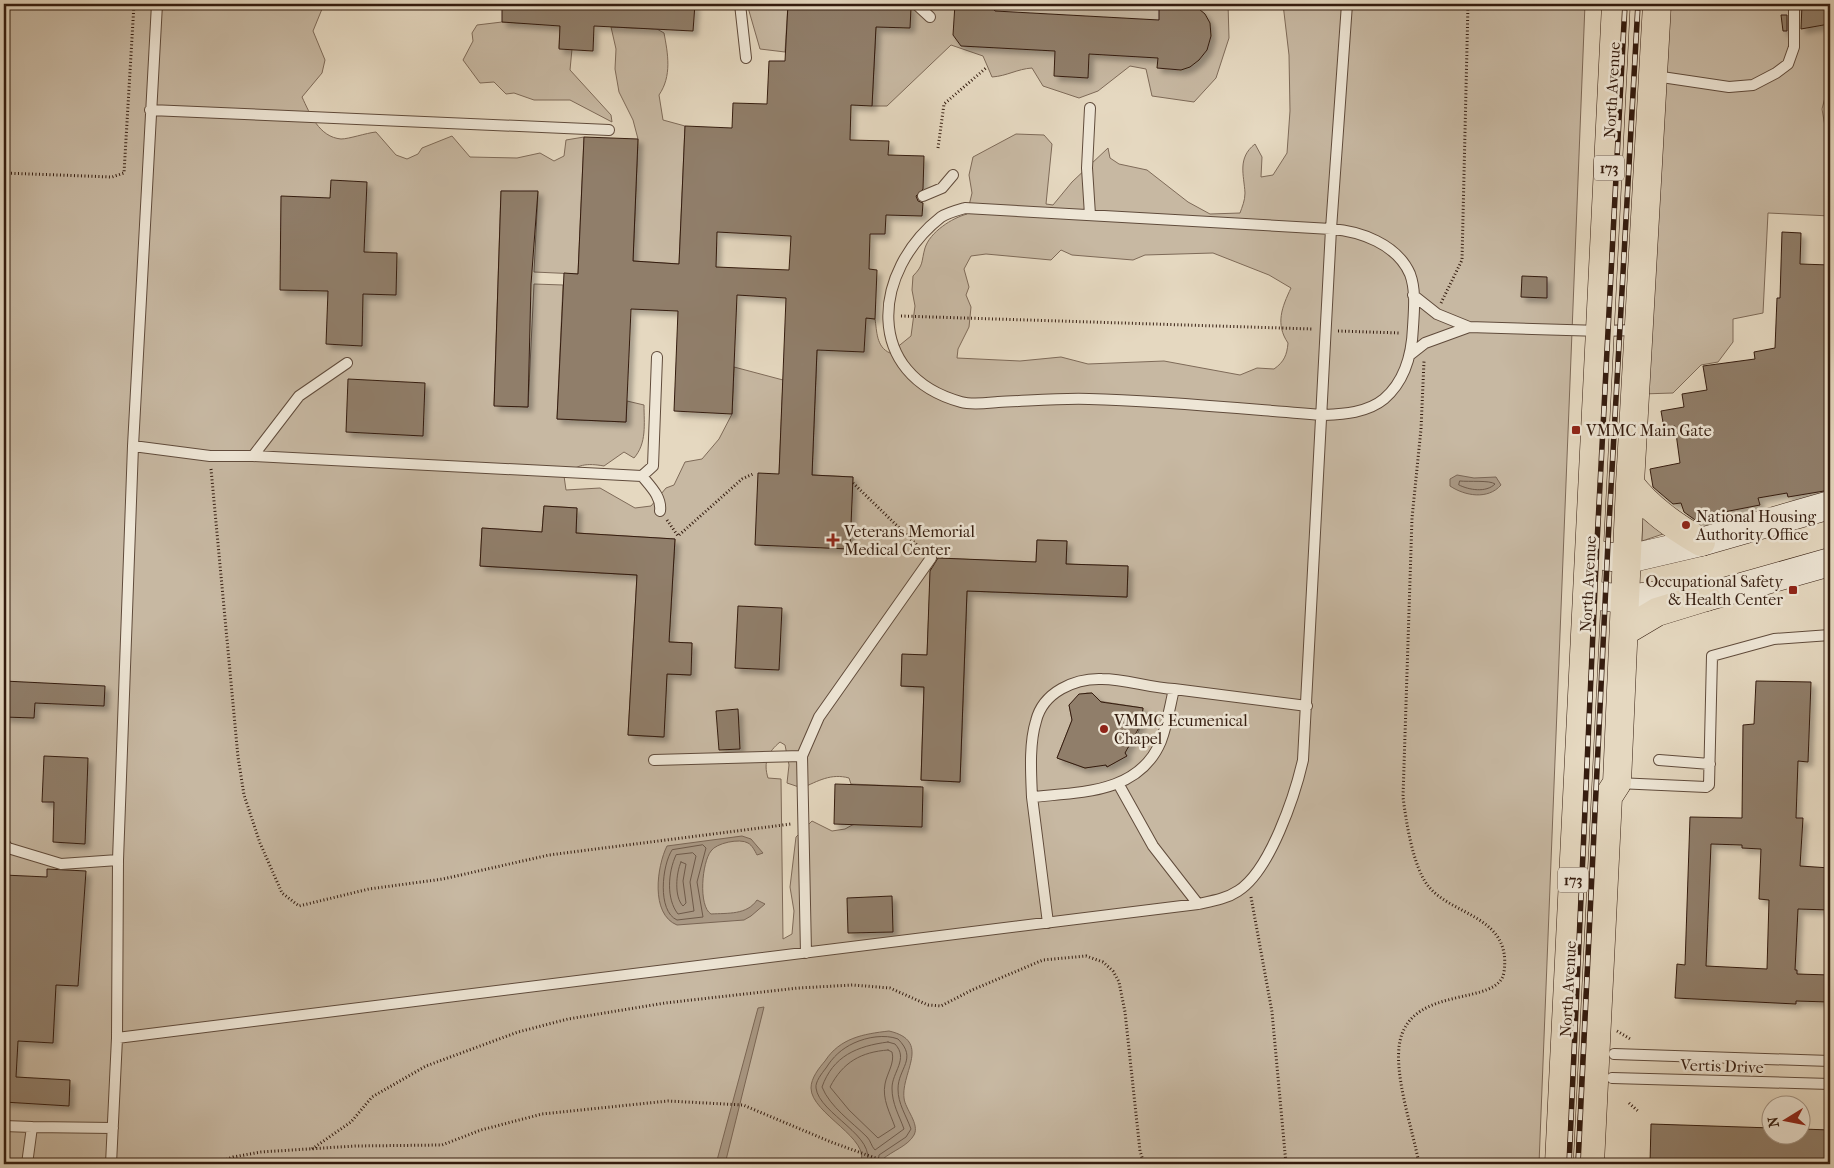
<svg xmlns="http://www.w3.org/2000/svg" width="1834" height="1168" font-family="'IM FELL French Canon',serif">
<defs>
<filter id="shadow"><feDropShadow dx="4.5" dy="4.5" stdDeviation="2.5" flood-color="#0004"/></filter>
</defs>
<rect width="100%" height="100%" fill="#e5d8c0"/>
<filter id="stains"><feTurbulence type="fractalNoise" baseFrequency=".004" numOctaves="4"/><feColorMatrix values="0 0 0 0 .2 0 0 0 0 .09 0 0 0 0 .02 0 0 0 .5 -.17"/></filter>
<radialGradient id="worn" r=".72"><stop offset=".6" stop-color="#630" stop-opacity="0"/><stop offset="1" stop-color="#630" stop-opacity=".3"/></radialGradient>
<path fill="#c7b8a2" stroke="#7e6a58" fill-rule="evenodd" d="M4,4h317l1,5 -9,22 12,29 -3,13 -20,24c8,17 17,40 39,42 8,0 25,-6 35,-7l20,23 11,4 11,-5 4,-6 30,-12 18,21 47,1 23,-5 14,8 10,-5 2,-16 18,-3 -6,137 -44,-2 4,-80 -37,-1 -7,214 34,2 6,-123 29,1 -6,134 69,3 1,-21 17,4c0,19 3,38 -10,53l-10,-6 -20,14c-17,-3 -27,-2 -40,10l2,14 34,-2 35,20 16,-2 15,-18 8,-3 11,-23 17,-3 17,-20 13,-25 2,-47 49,13 -4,94 -24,70 94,5 4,-72 -41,-2 5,-125 49,-32 9,1c2,12 1,28 15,34l21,-17 4,-30 -3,-16 1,-14c11,-11 8,-14 12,-28 5,-16 27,-30 42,-34l5,-21 -3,-18 4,-18 43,-23 28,1 8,9 -6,60 7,1 19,-23 36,-34 2,10 9,6 28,6 41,32 22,12 30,-1c2,-6 5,-12 5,-20 -1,-18 -8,-35 10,-49l7,13 -1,20 12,-2 14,-22 3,-42 -1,-56 -6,-51h302l-46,1160h-1535zM1061,250l11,5 61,5 12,-5 68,-2 56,22 22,13c-9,19 -16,36 -3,55 -1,12 -4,19 -14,26l-17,-1 -17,7 -76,-14 -76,3 -27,-7 -41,4 -63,-3 1,-9 11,-22 2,-20 -5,-12 3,-8 -5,-18 7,-13 15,-2 65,6zM544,506l33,2 -1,25 99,6 -6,103 23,1 -2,32 -23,-1 -4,63 -35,-2 9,-160 -157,-9 2,-38 60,4zM1037,540l30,1 -1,23 62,2 -1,31 -160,-6 -7,191 -39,-2 3,-93 -23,-1 1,-31h25l4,-97 105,4zM1087,693h5l6,8 45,7c0,16 -6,32 -18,43l1,5 -19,11 -2,-3 -20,4 -28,-10 15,-38 -3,-15 10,-10zM780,742l5,3 4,20 -2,18 15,5c16,-7 29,-15 47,-10l2,6 70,3 -76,42 -13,2 -20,-10 -16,16 -6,50 4,24 -2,23 -9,5 -2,-160 -13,-1c-5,-16 0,-26 12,-36z
M747,4h41l-3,48 -25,-3z
M877,4h351l1,34 -13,40 -22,24 -42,-6 -6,-27 -16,-3 -32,25 -19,7 -36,-12 -11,-18c-15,1 -25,8 -40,9l-9,-21 -32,-11 -64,61h-15z
M1666,4h164v74l-8,31 8,47v60l-62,-3 -5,100 -30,6v23l-15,20 -17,3 -28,28 -31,1z
M502,22l58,3 -1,23 13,1 -2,21 41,45 1,7 -42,-22h-36l-20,-7 -8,1 -12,-12 -14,1 -17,-23 10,-19 -1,-8 5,-8z
M611,27l46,2 7,4c4,21 8,43 -5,62l4,25 22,6 -6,138 -46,-3 5,-122 -5,-19 -14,-28 -4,-23 1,-20z
M1642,510l24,23 -24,8z"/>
<path fill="#a99884" stroke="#7a6655" d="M1457,475l17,3 22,-1 5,8c-13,15 -36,11 -51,1v-7z
M742,836l9,3 12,14 -6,2c-2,-4 -5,-10 -9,-12 -8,-5 -32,0 -37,8 -9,11 -13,55 0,63 17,-1 36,1 46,-14l8,4 -14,12 -7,4 -67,5c-27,-11 -20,-59 -10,-79z
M764,1007l-39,157h-9l42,-156z
M889,1031c43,10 12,41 15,67 1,11 16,26 10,37 -6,11 -22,16 -31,24v5h-23c13,-25 -49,-50 -49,-76 0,-10 8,-20 14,-27 15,-23 38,-27 64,-30z"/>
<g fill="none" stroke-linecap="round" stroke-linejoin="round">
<path stroke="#6e5a4a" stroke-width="1" d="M1460,481c9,1 30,-1 35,3 -9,9 -26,6 -36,1z
M703,845l3,3 -9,34 6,35 -26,3c-20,-9 -15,-55 -5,-70z
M693,853l3,3 -6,26 4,29 -16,3c-12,-15 -10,-42 -2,-59z
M681,862l5,2 -3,17 3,22 -3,3c-9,-9 -7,-33 -2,-44z
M888,1042l7,2c14,15 -3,28 -3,44 0,16 7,27 12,41l-29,21c-4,-4 -4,-9 -8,-13 -15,-15 -37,-30 -45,-50 11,-31 35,-41 66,-45z
M888,1050l4,2c3,11 -5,21 -7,32 -3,15 5,29 10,43l-17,11 -29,-28 -19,-23c13,-25 31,-35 58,-37z
M866,1164c13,-27 -47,-50 -50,-76 -1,-6 6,-15 10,-20 7,-11 15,-19 28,-25 13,-6 31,-9 44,-4 20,20 0,29 0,50 0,15 8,26 13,40l-5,8 -27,18 -1,9"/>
</g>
<path fill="#907e6b" stroke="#341c0f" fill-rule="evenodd" filter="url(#shadow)" d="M502,4h193l-2,27 -99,-5 -1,25 -34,-2 1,-23 -58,-4z
M788,4h121l2,4 -1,20 -34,-1 -4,79 -21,-1 -1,35 39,1 -1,14 36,1 -1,33 -7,7 2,5 5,2 -1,13 -36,-1 -1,19h-15l-1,35 8,1 -2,49 -9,-1 -2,34 -47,-2 -5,125 41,2 -3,72 -95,-4 3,-72 21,1 7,-176 -49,-3 -5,119 -58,-3 4,-100 -47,-2 -5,113 -69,-3 7,-146 14,1 6,-137 54,2 -5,122 46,3 6,-138 47,2 1,-25 34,1 2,-43h16zM717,232l74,4 -2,34 -73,-3z
M955,4h35l5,7 164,9v-16h34l12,10 5,9 1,13 -4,14 -8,10 -9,7 -9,3 -24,-2 1,-10 -69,-4 -1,24 -34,-2 1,-25 -94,-5 -8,-11z
M1802,4h26l1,20 -28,5z
M1781,15h6v16h-4z
M331,180l36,2 -3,70 33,1 -1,42 -33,-1 -1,52 -36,-2 2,-53 -48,-1 1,-94 49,2z
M501,191h37l-7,93 -3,123 -34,-1z
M1782,232l19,1 -1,31 30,1v225l-42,7 -1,-4 -29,5 2,7 -41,8 -9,4v2l-12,3 -14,-10 -3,-9 -8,1 -20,-17 -3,-18 30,-6 -5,-37 -11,2 -3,-17 23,-4 -2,-13 25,-4 -4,-24 52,-7 -1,-7 21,-4 2,-50h3z
M1522,276l25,1v21l-26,-1z
M348,379l77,4 -2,53 -77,-4z
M544,506l33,2 -1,25 99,6 -6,103 23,1 -1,32 -24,-1 -3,63 -36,-2 9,-160 -157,-9 2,-38 60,4z
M1037,540l30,1 -1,23 62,2 -1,31 -160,-6 -7,191 -39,-2 3,-93 -23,-1 1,-32 25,1 3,-84 8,-13 98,4z
M738,606l44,2 -3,62 -44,-2z
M4,681l101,5 -1,20 -69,-3 -1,15 -30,-1z
M1756,681l55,1 -3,80 -10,-1 -2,57h7l-3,48 30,2v42l-32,-1 -3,61h2v4l33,1 -1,27 -33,-1v3l-121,-6 2,-34 8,1 5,-148 52,1 1,-93 11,-1zM1711,844l31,1v3l19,1 -2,50 10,1 -2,69 -61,-3z
M1092,693l9,9 42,6 -2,16 -16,29 2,3 -20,11 -1,-2 -21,3 -28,-10 15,-38 -3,-15 10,-11z
M738,709l2,40 -21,1 -3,-39z
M44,756l44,2 -3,86 -32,-2 1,-40h-12z
M835,784l88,3 -1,40 -88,-3z
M47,869l39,2 -8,115 -22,-1 -3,58 -35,-2 -2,36 54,3 -1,26 -65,-4v-227l43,2z
M892,896l1,36 -45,1 -1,-35z
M1651,1124l121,4v8h30v-7l28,1v34h-180z"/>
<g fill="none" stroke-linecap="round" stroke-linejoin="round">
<g stroke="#604b3b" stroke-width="12">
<path id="lane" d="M740,4l6,54
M916,4l14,13
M1655,76l74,11 24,-2 23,-12 12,-9 6,-17v-43
M150,110l459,20
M923,196l19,-8 11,-13
M965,208l366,21c29,2 66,15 79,45 6,16 4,36 3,53 -1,27 -8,54 -29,72 -17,14 -41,15 -61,16 -78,-6 -156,-14 -234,-16 -30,-1 -61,2 -91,3 -12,1 -26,3 -37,0 -98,-27 -89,-131 -20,-185 6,-4 17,-7 24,-9z
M1090,215l-3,-47 3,-60
M1413,295l24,19 32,13 132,4 35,-1
M1411,354l14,-11 44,-16
M133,446l77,10h43l389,20 11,-10 4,-109
M253,456l46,-60 48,-33
M642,476c8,10 20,21 18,35
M1174,689l133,17
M654,760l148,-4
M1659,760l51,4
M1617,783l89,4 3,-2 3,-129 62,-17 56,-4
M1119,785l34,61 45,58
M1032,797c-1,-24 -3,-53 4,-76 7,-29 39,-43 66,-42 24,0 47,9 72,10 -4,17 -7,36 -13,52 -22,53 -81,51 -129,56l16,126
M4,843l4,5 53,16 57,-4
M806,953l-4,-197 17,-39 112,-159
M117,1038l1081,-134c14,-3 28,-5 40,-13 32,-20 57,-96 65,-131l28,-531 16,-225
M1614,1054l216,7
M1612,1078l218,6
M4,1126l28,1
M27,1164l5,-37 81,1
M111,1164l6,-126 1,-178 15,-414 24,-442"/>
</g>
<g stroke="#341c0f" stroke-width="29">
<path id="secondary" d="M1590,554l38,5 73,-17 129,-37
M1588,595l38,4 26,-3 54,1 124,-35"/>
</g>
<g stroke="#341c0f" stroke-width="29">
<path id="primary" d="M1630,484c19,25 44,42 71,58
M1625,631l32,-19 49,-15
M1559,1164l57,-1160
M1590,1164l18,-367 9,-14 13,-299 27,-480"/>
</g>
<path stroke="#341c0f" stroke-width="3" stroke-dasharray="1 2.5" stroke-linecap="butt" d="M938,148l6,-44 42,-36
M4,173l108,4 12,-4 10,-169
M1441,303l21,-43 6,-256
M901,316l411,13
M1338,331l62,2
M211,469l27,288 6,38 16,48 22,50 17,13 70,-17 74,-10 106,-24 242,-31
M853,483l68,66
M667,520l11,16 64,-57 11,-5
M1251,897l21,115 14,152
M1617,1031l15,9
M1629,1103l10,9
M312,1149l39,-27 21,-25 54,-31 92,-34 50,-13 97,-16 133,-15 55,-3 37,3 38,17 13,1 31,-16 71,-30 43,-4 17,6 10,9 6,11 6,30 15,139 4,13
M213,1164l20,-7 28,-5 94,-6 87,-1 39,-15 61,-16 126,-13 75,4 88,37 61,22
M1419,1164c-6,-34 -26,-90 -19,-123 12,-57 99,-34 104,-69 8,-56 -51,-56 -75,-85 -16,-19 -23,-66 -26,-90l9,-279 9,-89 3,-68"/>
<use href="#lane" stroke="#eee6d6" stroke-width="10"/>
<use href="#secondary" stroke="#eee6d6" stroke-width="28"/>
<use href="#primary" stroke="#e5d8c0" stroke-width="28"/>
<g stroke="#341c0f" stroke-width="5.5">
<path id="rail" d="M1569,1164l28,-621 28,-539
M1578,1164l30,-622 30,-538"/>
</g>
<use href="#rail" stroke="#eee6d6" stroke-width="4" stroke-dasharray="11" stroke-linecap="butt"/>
</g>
<g fill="#8f2418" stroke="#eee6d6" stroke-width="2">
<rect x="1571" y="425" width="10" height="10" rx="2.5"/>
<circle cx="1686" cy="525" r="5"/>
<path d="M830.5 532.5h5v5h5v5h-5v5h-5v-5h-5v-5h5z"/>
<rect x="1788" y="585" width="10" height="10" rx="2.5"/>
<circle cx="1104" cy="729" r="5"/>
</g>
<g text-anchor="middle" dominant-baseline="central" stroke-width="5" stroke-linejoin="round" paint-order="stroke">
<g fill="#eee6d6" stroke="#6c594b" stroke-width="1">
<rect x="1594" y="155.5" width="30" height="25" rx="4"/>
<rect x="1558" y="867.5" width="30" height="25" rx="4"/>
</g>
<g font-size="15" font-weight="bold" fill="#341c0f">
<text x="1609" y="168">173</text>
<text x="1573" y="880">173</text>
</g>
<g font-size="16" fill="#341c0f" stroke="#eee6d6">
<text transform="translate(1612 90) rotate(-87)">North Avenue</text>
<text transform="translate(1588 584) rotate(-87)">North Avenue</text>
<text transform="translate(1568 989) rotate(-87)">North Avenue</text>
<text transform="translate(1722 1066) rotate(2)">Vertis Drive</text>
</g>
<g font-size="16" fill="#341c0f" stroke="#eee6d6" text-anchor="start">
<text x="1586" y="430">VMMC Main Gate</text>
<text x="1696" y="516">National Housing<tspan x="1696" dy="18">Authority Office</tspan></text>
<text x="844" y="531">Veterans Memorial<tspan x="844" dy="18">Medical Center</tspan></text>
<text x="1783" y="581" text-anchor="end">Occupational Safety<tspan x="1783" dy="18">&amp; Health Center</tspan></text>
<text x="1114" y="720">VMMC Ecumenical<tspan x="1114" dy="18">Chapel</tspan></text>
</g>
</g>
<rect width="1834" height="1168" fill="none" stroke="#e5d8c0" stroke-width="20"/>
<rect x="5" y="5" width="1824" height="1158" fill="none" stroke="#341c0f" stroke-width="2.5"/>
<rect x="10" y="10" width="1814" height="1148" fill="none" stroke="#341c0f"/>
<g transform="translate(1786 1120) rotate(260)"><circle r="24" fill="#eee6d6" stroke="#a49586"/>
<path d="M0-4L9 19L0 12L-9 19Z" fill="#8f2418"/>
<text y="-8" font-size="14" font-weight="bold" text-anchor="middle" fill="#341c0f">N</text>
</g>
<rect width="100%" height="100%" filter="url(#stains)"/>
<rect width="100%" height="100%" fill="url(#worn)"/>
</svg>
